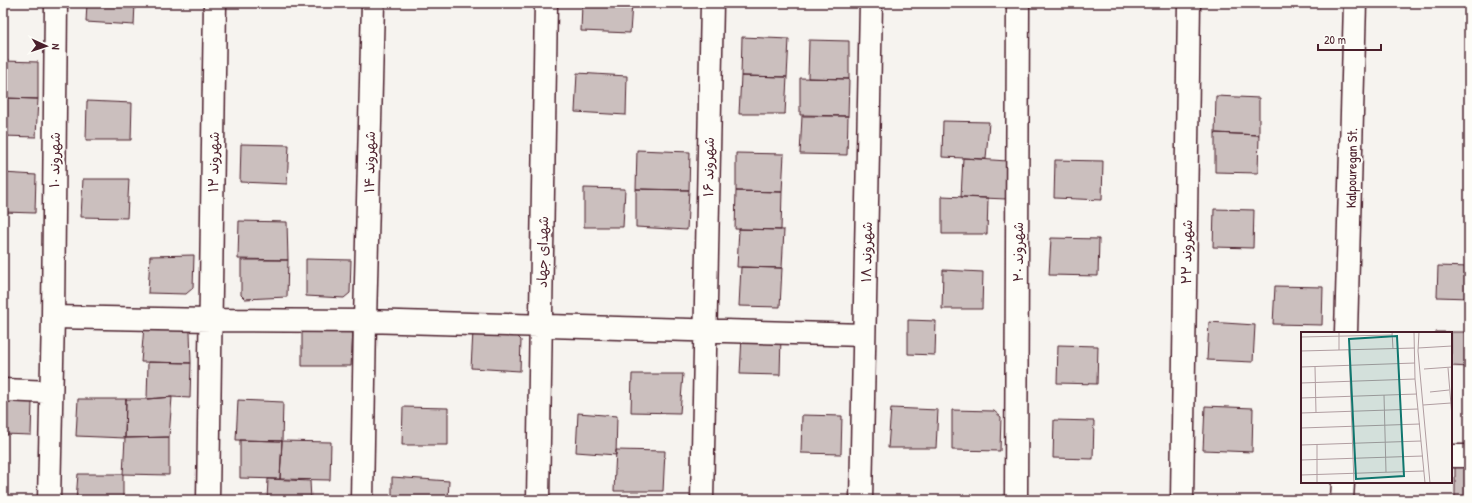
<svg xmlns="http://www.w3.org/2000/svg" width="1472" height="503" font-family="'Patrick Hand','Playpen Sans Arabic',sans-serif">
<rect width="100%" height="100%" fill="#f6f3ef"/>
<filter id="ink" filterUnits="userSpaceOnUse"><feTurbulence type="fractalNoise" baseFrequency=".025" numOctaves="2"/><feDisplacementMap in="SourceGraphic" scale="8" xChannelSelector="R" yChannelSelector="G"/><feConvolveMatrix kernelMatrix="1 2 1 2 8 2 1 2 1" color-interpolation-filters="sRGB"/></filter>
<g filter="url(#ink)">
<path fill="#cbbfbe" stroke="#4a1f2b" d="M87,3h48l-1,22 -48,-3z
M582,3h50l-2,30 -49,-2z
M742,37l47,2 -2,38 -46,-1z
M809,40l40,1v38l-41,-1z
M3,61l35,1v37l-35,-1z
M577,73l50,3 -1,39 -51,-3z
M741,76l46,1 -2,37h-46z
M800,78l49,1 -1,37 -48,-1z
M1216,96l43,2v37l-44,-2z
M3,98l35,1 -2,38 -33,-1z
M87,101l45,2 -1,37h-45z
M802,116h46l-1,39 -47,-1z
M943,121l46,1 -3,37 -44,-2z
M1215,133l44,2 -1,38 -43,-1z
M241,144l48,1 -2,39 -47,-2z
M637,150l53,2 -1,38 -53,-1z
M736,153l48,1 -2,38 -46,-1z
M963,158l44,3 -1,38 -45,-2z
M1055,160l48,1 -1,39 -48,-2z
M3,173l33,2 -1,38 -32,-1z
M83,179h46l-2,39 -46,-1z
M584,188l41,1 -2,38h-39z
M636,189l53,1 -2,40 -51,-3z
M736,191l46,1 -1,38 -46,-1z
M942,196l46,2 -1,36h-45z
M1214,209l40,1 -1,38 -40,-1z
M239,221l48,1 1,38 -50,-1z
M739,229l45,1 -2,38 -45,-1z
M1051,238l48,1 -1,37 -49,-1z
M194,255l-1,33 -7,6 -38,-1 2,-37z
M306,259l45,1 -1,33 -6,5 -38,-2z
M241,260h47l-1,37 -42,2 -4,-4z
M1438,266l31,1v31l-32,-1z
M741,267l41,1 -2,39 -41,-1z
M943,270l40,2 -1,37h-40z
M1275,286l48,1 -1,38 -49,-1z
M908,320l28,1 -1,34 -27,-1z
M1209,322l46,3 -2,37 -46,-2z
M144,326h39l7,6 1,31 -50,-1z
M302,329h51l-2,37h-49z
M473,331l40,1 8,8 -1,31 -49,-3z
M1436,332h33v35l-18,-1v-33h-15z
M742,336h39l-1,39 -40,-1z
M1058,345l40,1 -1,38 -40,-1z
M148,362l43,1 -1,35 -18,-1 -25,2z
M632,374h51l-3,39 -49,-1z
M3,394l29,8 -1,33 -28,-1z
M172,397l-3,40 -44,1 1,-39h21z
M78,399h48l-1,39 -49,-2z
M238,400l45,2 -1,39 -46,-1z
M1205,406l48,2 -1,44 -49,-2z
M403,407l45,1v37h-46z
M891,408l47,2 -2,38h-48z
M952,410l42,1 7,6 -1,34 -48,-1z
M578,413l39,3 -1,39 -40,-3z
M802,415l40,1 -1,38 -40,-1z
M1054,420l40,1 -1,38 -40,-1z
M169,437v38l-46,-1 2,-36z
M240,440l42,1 -2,38 -40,-1z
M282,441l49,1 -1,38 -50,-1z
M616,450l49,1 -2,40h-49z
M1455,467h14v33h-14z
M78,474h45v26h-47z
M392,477l57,4 -1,19h-56z
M268,479l42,2 1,19h-44z"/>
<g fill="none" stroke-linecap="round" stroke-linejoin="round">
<g stroke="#4a1f2b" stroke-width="25">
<path id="street" d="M53,317l157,3 155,1 499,14
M3,390l48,2
M49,500l4,-183 3,-314
M208,500l7,-497
M362,500l3,-179 8,-318
M538,500l8,-497
M702,500l10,-497
M861,500l10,-497
M1016,500l2,-497
M1182,500l7,-497"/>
</g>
<g stroke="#4a1f2b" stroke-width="25">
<path id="secondary" d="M1346,333l9,-330
M1451,456h18
M1342,500l1,-18"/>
</g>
<use href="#street" stroke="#fdfcf7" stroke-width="22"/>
<use href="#secondary" stroke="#fdfcf7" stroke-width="22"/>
</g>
</g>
<g text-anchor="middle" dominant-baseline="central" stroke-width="4" stroke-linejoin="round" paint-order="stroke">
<g font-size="14" fill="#4a1f2b" stroke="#fdfcf7">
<text transform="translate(54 160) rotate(-89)">شهروند ۱۰</text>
<text transform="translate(213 162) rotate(-89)">شهروند ۱۲</text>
<text transform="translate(369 162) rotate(-89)">شهروند ۱۴</text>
<text transform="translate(708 167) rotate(-89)">شهروند ۱۶</text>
<text transform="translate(1351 168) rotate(-89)">Kalpouregan St.</text>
<text transform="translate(542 252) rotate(-89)">شهدای جهاد</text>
<text transform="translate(866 252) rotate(-89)">شهروند ۱۸</text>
<text transform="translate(1017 252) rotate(-90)">شهروند ۲۰</text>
<text transform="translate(1186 252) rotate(-89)">شهروند ۲۲</text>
</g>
</g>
<g transform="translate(1301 332)">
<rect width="151" height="151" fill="#f6f3ef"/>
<path fill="none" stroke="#b19ea1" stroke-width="1" d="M38,0v18M91,0l1,17M113,0l1,47 10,104M118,0l-1,19 12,132M0,5l91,-2M117,16l34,-2M48,18l5,133M0,19l114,-3M0,35l114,-4M14,35l1,46M147,36l4,49M123,37l28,-2M0,51l114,-4M129,60l19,-2M83,63l2,77M0,66l116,-4M122,73l28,-2M0,81l117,-4M0,96l119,-4M16,112v39M0,113l120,-4M0,128l122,-4M0,143l123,-4"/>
<path fill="#0f766e" fill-opacity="0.15" stroke="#0f766e" stroke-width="2" d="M96,4l7,140 -48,3 -7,-140z"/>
<rect width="151" height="151" fill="none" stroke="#4a1f2b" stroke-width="2"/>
</g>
<rect width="1472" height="503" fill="none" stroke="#fdfcf7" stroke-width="16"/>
<rect x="8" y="8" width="1456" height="487" fill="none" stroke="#4a1f2b" stroke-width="1.5" filter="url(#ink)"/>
<g transform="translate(46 46) rotate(93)" stroke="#fdfcf7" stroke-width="3" paint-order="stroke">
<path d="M0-3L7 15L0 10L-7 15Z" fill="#4a1f2b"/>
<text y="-6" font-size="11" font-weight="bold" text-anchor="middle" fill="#4a1f2b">N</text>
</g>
<path d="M1318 44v6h63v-6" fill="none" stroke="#4a1f2b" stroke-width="2"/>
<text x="1324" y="44" font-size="12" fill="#4a1f2b" stroke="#fdfcf7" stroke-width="3" paint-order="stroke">20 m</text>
</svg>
